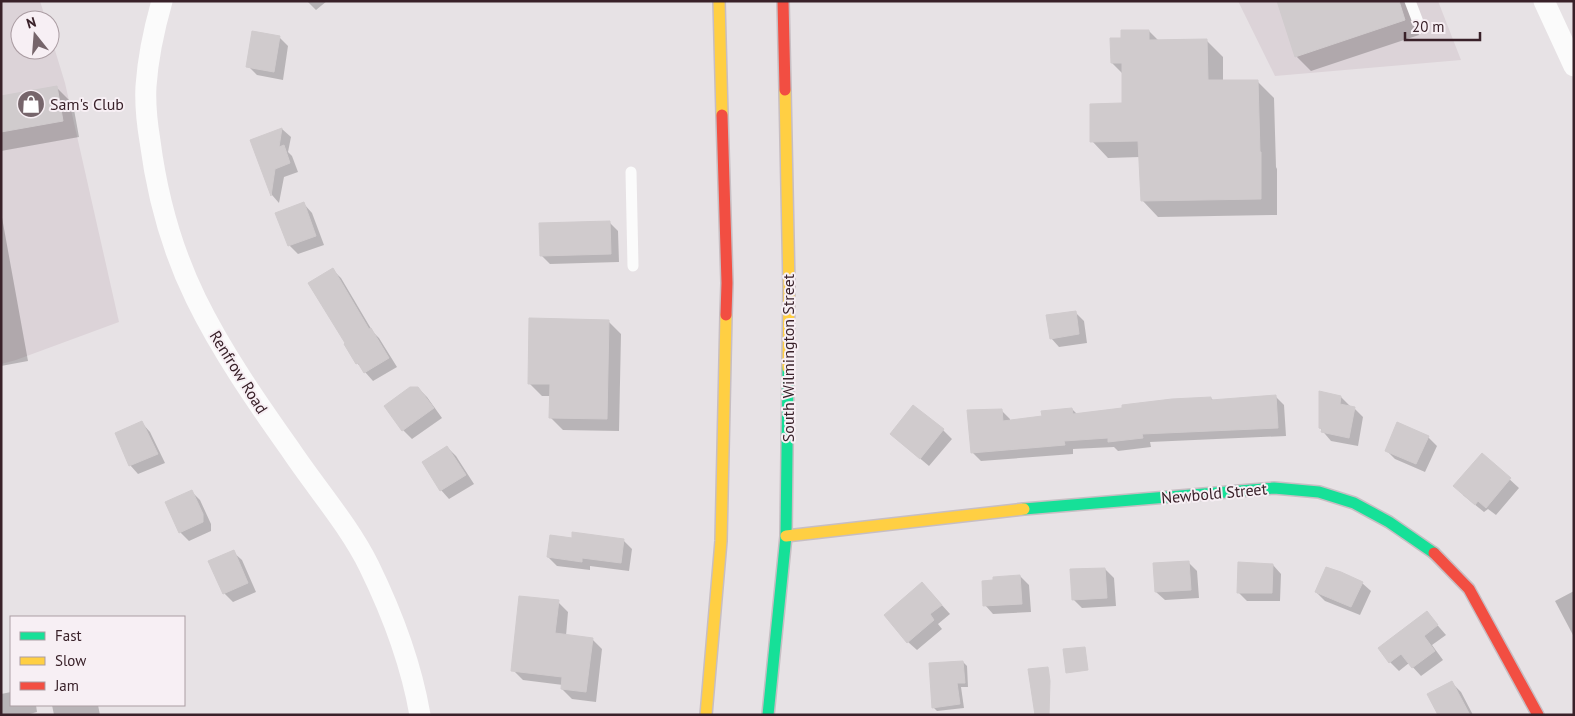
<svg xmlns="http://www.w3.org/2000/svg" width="1575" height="716" font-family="'PT Sans',sans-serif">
<rect width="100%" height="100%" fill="#e7e2e5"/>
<path fill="#dcd3d8" d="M1,1h39l6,19h-26v30h30v-16l15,49 54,239 -103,38 -15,4z
M1238,1h200l23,59 -186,16z"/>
<path fill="#0003" d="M307,1h20l-11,9z
M1278,1h130l11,34 -108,36 -15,-15z
M1149,31l10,10h48l16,16v24h34l17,17 2,69 1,2v46l-119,2 -16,-17 -2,-43 -32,1 -16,-17 31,-36v-31l-11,-11 11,-24z
M280,38l8,8 -5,34 -26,-5 -9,-9z
M56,87l17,17 6,33 -78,14v-54z
M282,129l9,8 -3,15 4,4 6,16 -14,5 -5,26 -7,-8 -21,-55z
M304,204l8,9 12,32 -26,9 -9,-9z
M1,212l27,149 -27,5z
M610,223l8,8 1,31 -69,2 -9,-9z
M332,269l9,9 32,54 6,6 18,29 -24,14 -16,-18z
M1075,312l9,9 3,22 -28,4 -8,-9z
M608,321l13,13 -2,97 -56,-1 -13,-13 1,-21h-9l-13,-13z
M418,388l9,9 15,21 -30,21 -9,-9z
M1276,397l8,8 2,31 -136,6 1,5 -33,4 -4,-4 -41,2v5l-92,7 -9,-9 29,-42 9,9v2l33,-4 29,-8 5,5 134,-16 3,3z
M1341,397l9,9 -1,1 5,1 9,9 -5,29 -27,-5 -11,-13z
M914,407l29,23 9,9 -23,27 -38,-32z
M142,423l8,9 15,31 -27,11 -8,-9z
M1428,437l9,9 -12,26 -30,-13 -9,-9z
M447,447l9,9 18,28 -25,15 -8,-9z
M1482,454l37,34 -23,27 -8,-6 -4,3 -21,-17z
M191,491l9,9 11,24v7l-22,10 -9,-9z
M573,539l50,1 9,9 -3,22 -39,-5v4l-33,-4 -9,-9z
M233,552l9,8 14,32 -23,10 -9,-9z
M1189,563l8,8 2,27 -34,2 -9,-8z
M1273,565l8,9 -1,27h-33l-9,-9z
M1105,569l9,9 2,28 -34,2 -9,-9z
M1020,576l9,9 2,27 -38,2 -8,-9z
M922,583l28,31 -12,10 4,5 -25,21 -9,-8z
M1362,583l9,8 -11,24 -35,-14 -9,-9z
M1574,591v46l-19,-36z
M558,602l10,10 -2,24 26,3 10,10 -6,53 -24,-3 -10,-10 1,-4 -40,-5 -10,-10z
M1427,613l19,22 -14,10 11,15 -22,16 -12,-13 -10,8 -9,-9z
M963,662l4,4 1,21h-7l3,21 -27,3 -4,-4z
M1452,683l9,9 12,23h-34z
M11,692v13h25l1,7 -11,3h-25v-21z
M52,705h46l2,10h-46z"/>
<path fill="#d0cbcd" stroke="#d0cbcd" d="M1277,1h122l6,19 -110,37z
M1121,30h28v10l58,-1 1,41h50l2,72h1v47l-120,2 -3,-60 -48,1v-38l32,-1v-40h-11l-1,-25h11z
M252,31l28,5 -6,36 -28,-5z
M57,86l6,35 -62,11v-36z
M282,128l-3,19 5,-2 6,18 -15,6 -4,27 -21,-56z
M304,202l12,34 -28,10 -13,-33z
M610,221l1,33 -71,2 -1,-33z
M333,268l36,61 2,-1 18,30 -25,15 -6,-10 -2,1 -12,-20 1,-1 -37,-60z
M1076,311l3,23 -29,5 -4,-24z
M529,318l80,2 -2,99 -58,-1 1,-34h-22z
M410,387h8l16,21 -32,23 -18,-25z
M1319,391l22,5 -1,8 15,3 -6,31 -28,-6 1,-3 -3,-1z
M1276,395l2,33 -136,6 1,4 -35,4v-4l-44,3 1,4 -94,8 -4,-43 35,-1 1,12 39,-5 -1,-5 31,-3 1,6 49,-6v-3l50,-6 39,-2v3z
M913,405l31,24 -24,30 -30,-25z
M142,421l16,33 -29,12 -14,-33z
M1397,422l32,14 -13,28 -31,-13z
M447,446l19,29 -26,16 -18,-29z
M1482,453l29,25 -25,30 -8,-7 -3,4 -22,-19z
M192,490l11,24v8l-24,11 -14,-31z
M572,532l52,7 -3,24 -39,-5v4l-35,-5 3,-22 22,3z
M234,550l14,33 -25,11 -15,-33z
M1189,561l2,29 -36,2 -2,-29z
M1238,562l35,2 -1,29h-35z
M1326,567l15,5 22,10 -12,25 -36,-15z
M1105,568l2,30 -35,2 -2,-31z
M1020,575l2,29 -39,2 -1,-25 11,-1v-3z
M922,582l20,23 -12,9 4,6 -27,23 -23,-28z
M519,596l40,4 -4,33 38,5 -7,54 -25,-3 1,-12 -51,-6z
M1427,611l11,14 -14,11 11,15 -23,17 -11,-14 -12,9 -11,-15z
M1085,647l3,23 -22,3 -3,-24z
M963,661l2,22h-8l3,21 -28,4 -3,-45z
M1048,667l2,14 -1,34h-14l-7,-46z
M1452,681l18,34h-32l-11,-21z"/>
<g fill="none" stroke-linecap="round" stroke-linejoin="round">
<g stroke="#c7bec3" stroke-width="14">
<path id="fast" d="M1024,509l250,-21 45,4 35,11 35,19 45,31
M768,715l18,-179 2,-168"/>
</g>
<g stroke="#c7bec3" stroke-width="14">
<path id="slow" d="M719,1l3,114
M785,90l4,197 -1,81
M786,536l238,-27
M706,715l15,-174 5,-226"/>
</g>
<g stroke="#c7bec3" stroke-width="14">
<path id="jam" d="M783,1l2,89
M722,115l5,168 -1,32
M1434,553l35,36 69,126"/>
</g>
<path stroke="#fbfbfb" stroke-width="11" d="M1410,1l8,21
M631,172l2,94"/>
<path stroke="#fbfbfb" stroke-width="21" d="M162,1c-8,28 -14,56 -16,85 -1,18 1,37 4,55 7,54 22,109 46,158 26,53 60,102 94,150 26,39 58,75 79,117 23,47 42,97 51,149
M1544,1l30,65"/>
<use href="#fast" stroke="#16e098" stroke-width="11"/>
<use href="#slow" stroke="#ffcf43" stroke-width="11"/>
<use href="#jam" stroke="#f24e42" stroke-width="11"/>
</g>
<defs>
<g id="shop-disc" transform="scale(1.4375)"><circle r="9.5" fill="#76656b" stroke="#f7eff4"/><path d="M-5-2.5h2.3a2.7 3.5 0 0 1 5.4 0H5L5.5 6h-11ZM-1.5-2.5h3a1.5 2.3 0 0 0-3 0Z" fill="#fff"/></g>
</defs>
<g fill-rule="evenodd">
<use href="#shop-disc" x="31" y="104"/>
</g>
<g text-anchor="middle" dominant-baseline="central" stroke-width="4" stroke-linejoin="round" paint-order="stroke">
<g font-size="16" fill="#392129" stroke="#f7eff4" text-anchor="start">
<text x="50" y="104">Sam's Club</text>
</g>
<g font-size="16" fill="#392129" stroke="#f7eff4">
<text transform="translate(788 358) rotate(-90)">South Wilmington Street</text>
<text transform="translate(239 372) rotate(58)">Renfrow Road</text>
<text transform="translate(1214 493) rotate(-5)">Newbold Street</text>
</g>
</g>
<rect width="1575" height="716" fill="none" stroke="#392129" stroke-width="5"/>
<rect x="10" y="616" width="175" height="90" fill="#f7eff4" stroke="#ab9da3"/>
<rect x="20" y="632" width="25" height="8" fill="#16e098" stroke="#ab9da3"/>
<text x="55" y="641" font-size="15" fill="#392129">Fast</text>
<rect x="20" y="657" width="25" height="8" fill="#ffcf43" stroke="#ab9da3"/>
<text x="55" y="666" font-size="15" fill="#392129">Slow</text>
<rect x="20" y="682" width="25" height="8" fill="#f24e42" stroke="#ab9da3"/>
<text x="55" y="691" font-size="15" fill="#392129">Jam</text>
<g transform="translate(35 35) rotate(343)"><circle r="24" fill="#f7eff4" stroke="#ab9da3"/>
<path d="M0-4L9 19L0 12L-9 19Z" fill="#76656b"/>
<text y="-8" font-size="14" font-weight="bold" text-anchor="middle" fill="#392129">N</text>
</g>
<path d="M1405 32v8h75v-8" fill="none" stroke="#392129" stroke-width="2.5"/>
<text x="1412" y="32" font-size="15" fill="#392129" stroke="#f7eff4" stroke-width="4" paint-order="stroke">20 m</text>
</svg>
